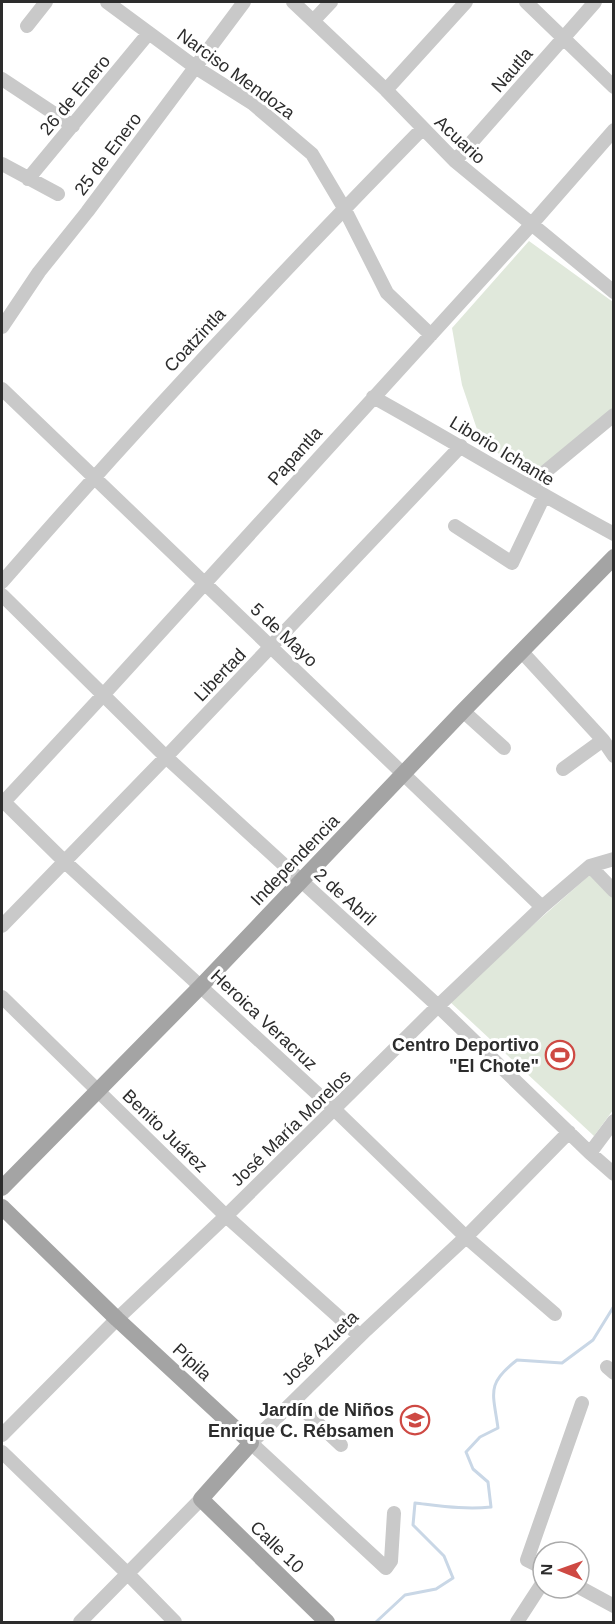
<svg xmlns="http://www.w3.org/2000/svg" width="615" height="1624" font-family="Arial,sans-serif">
<rect width="100%" height="100%" fill="#fff"/>
<path fill="#e0e8db" d="M529,241l84,61v112l-73,63 -58,-33 -20,-59 -10,-57z
M592,873l22,23 -1,214 -19,26 -146,-136z"/>
<g fill="none" stroke-linecap="round" stroke-linejoin="round">
<path stroke="#c9d7e6" stroke-width="3" d="M376,1622l29,-27 31,-6 17,-11 -9,-22 -31,-31 2,-22c26,3 51,7 76,4l-3,-25 -15,-13 -7,-17 14,-15 18,-9c-5,-36 -12,-44 19,-68l45,3 31,-23 21,-34"/>
<path stroke="#c9c9c9" stroke-width="14" d="M107,2l88,65 57,36 60,51 32,54 43,85 44,42
M293,2l93,88 69,71 159,131
M526,2l88,85
M314,20l17,-18
M27,26l19,-24
M2,79l71,47
M386,90l80,-88
M455,161l140,-159
M2,164l56,30
M28,179l120,-145
M2,327l37,-55 48,-60 157,-210
M2,389l540,518
M373,397c81,45 159,93 241,137
M528,486l86,-71
M455,526l57,37 32,-67
M2,582c135,-155 276,-306 420,-453
M2,595l164,162 272,249 152,147 24,21
M522,652l81,88 11,16
M463,711l41,37
M563,769l40,-29
M2,800l62,61 271,249 131,127 89,77
M2,804l102,-110 426,-468 84,-96
M590,866l24,25
M2,926l164,-169 295,-311
M2,997l224,219 134,120
M590,1153l24,-32
M607,1367l7,6
M294,1401l47,44
M2,1435l115,-116 109,-103 212,-210 104,-99 48,-41 24,-7
M2,1452l126,122 47,48
M394,1513l-3,48 -5,7 -135,-125 115,-113 100,-93 103,-105
M543,1568l-16,-8 55,-157
M579,1587l35,19
M80,1622l121,-123
M517,1622l26,-40"/>
<path stroke="#a4a4a4" stroke-width="16" d="M2,1188l199,-202 262,-275 151,-154
M2,1207l115,112 134,124 -50,56 126,123"/>
</g>
<defs>
<g id="stadium-ring" transform="scale(1.5)"><circle r="9.5" fill="#fff" stroke="#ce4943" stroke-width="1.5"/><path d="M0-5a6.5 5 0 1 0 0 10a6.5 5 0 1 0 0-10ZM-3.5-1.8h7v3.6h-7Z" fill="#ce4943"/></g>
<g id="school-ring" transform="scale(1.5)"><circle r="9.5" fill="#fff" stroke="#ce4943" stroke-width="1.5"/><path d="M0-5L7-2L0 1L-7-2ZM-4 1L0 2.5L4 1V4Q0 6-4 4Z" fill="#ce4943"/></g>
</defs>
<g fill-rule="evenodd">
<use href="#stadium-ring" x="560" y="1055"/>
<use href="#school-ring" x="415" y="1420"/>
</g>
<g text-anchor="middle" dominant-baseline="central" stroke-width="6" stroke-linejoin="round" paint-order="stroke">
<g font-size="18" fill="#2c2c2c" stroke="#fff">
<text transform="translate(512 70) rotate(-49)">Nautla</text>
<text transform="translate(236 74) rotate(36)">Narciso Mendoza</text>
<text transform="translate(75 95) rotate(-50)">26 de Enero</text>
<text transform="translate(460 140) rotate(43)">Acuario</text>
<text transform="translate(108 154) rotate(-53)">25 de Enero</text>
<text transform="translate(195 340) rotate(-47)">Coatzintla</text>
<text transform="translate(502 451) rotate(31)">Liborio Ichante</text>
<text transform="translate(295 456) rotate(-48)">Papantla</text>
<text transform="translate(284 635) rotate(43)">5 de Mayo</text>
<text transform="translate(220 675) rotate(-46)">Libertad</text>
<text transform="translate(295 860) rotate(-46)">Independencia</text>
<text transform="translate(345 897) rotate(42)">2 de Abril</text>
<text transform="translate(264 1020) rotate(43)">Heroica Veracruz</text>
<text transform="translate(291 1128) rotate(-44)">José María Morelos</text>
<text transform="translate(165 1131) rotate(44)">Benito Juárez</text>
<text transform="translate(320 1348) rotate(-44)">José Azueta</text>
<text transform="translate(192 1362) rotate(43)">Pípila</text>
<text transform="translate(277 1547) rotate(44)">Calle 10</text>
</g>
<g font-size="18" font-weight="bold" fill="#2c2c2c" stroke="#fff" text-anchor="end">
<text x="539" y="1045">Centro Deportivo<tspan x="539" dy="21">"El Chote"</tspan></text>
<text x="394" y="1410">Jardín de Niños<tspan x="394" dy="21">Enrique C. Rébsamen</tspan></text>
</g>
</g>
<rect width="615" height="1624" fill="none" stroke="#2c2c2c" stroke-width="6"/>
<g transform="translate(561 1570) rotate(271)"><circle r="28" fill="#ffffff" stroke="#ababab" stroke-width="1.5"/>
<path d="M0-4.5L10 22L0 15L-10 22Z" fill="#ce4943"/>
<text y="-9" font-size="16" font-weight="bold" text-anchor="middle" fill="#2c2c2c">N</text>
</g>
</svg>
